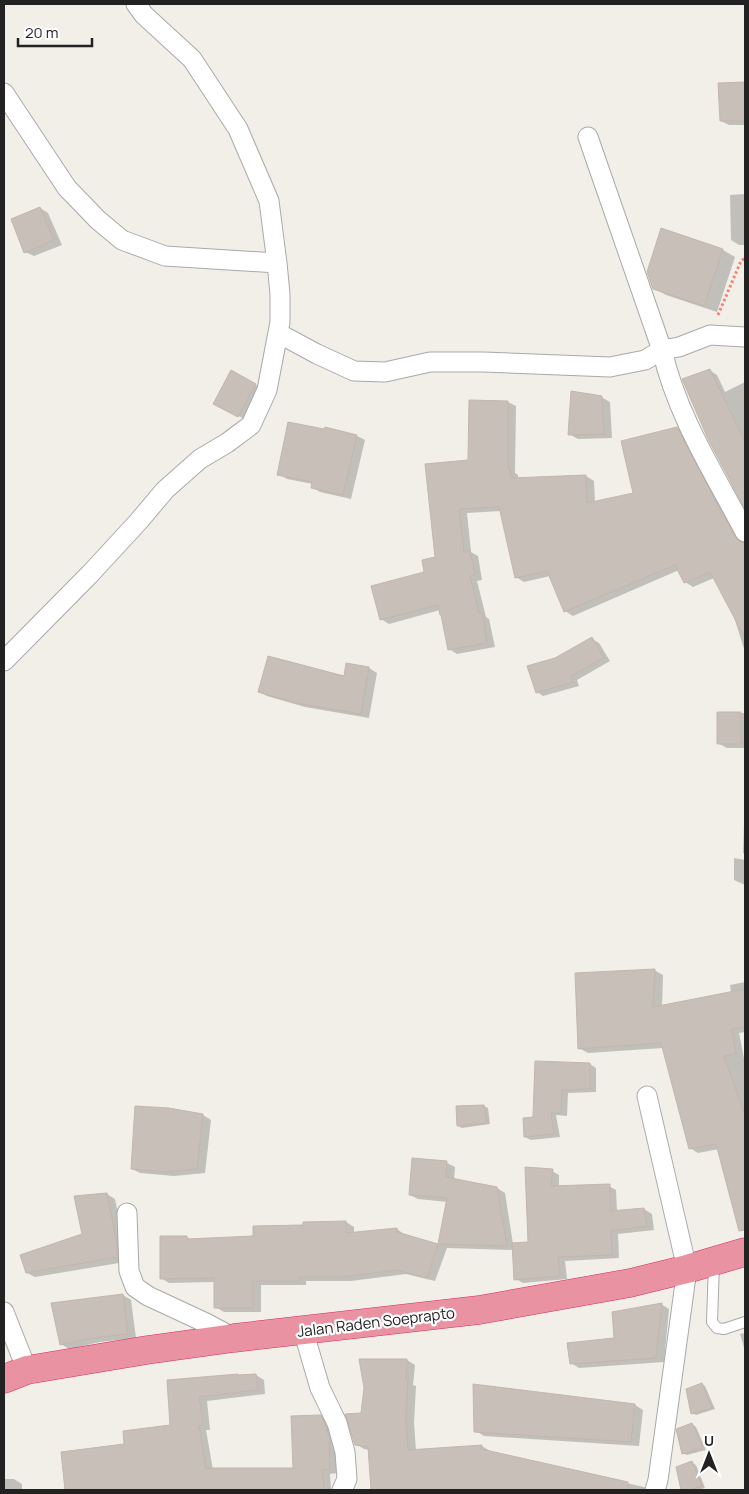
<svg xmlns="http://www.w3.org/2000/svg" width="749" height="1494" font-family="Manrope,sans-serif">
<rect width="100%" height="100%" fill="#f2efe9"/>
<path fill="#0003" d="M745,84v41h-16l-8,-4 -2,-36z
M745,194v51h-6l-8,-5 -1,-45z
M40,208l8,5 14,32 -28,11 -9,-4z
M662,230l61,20 12,7 -18,55 -51,-17 -12,-7z
M709,370l8,5 8,17 20,-10v124l-36,-68z
M232,372l31,17 -17,31 -31,-17z
M601,397l9,5 2,36 -34,1 -9,-5z
M471,401l37,1 8,4 -1,67 3,2v4l68,-3 8,5 1,22 40,-9 42,-66 8,5 58,110 2,1v108l-13,-41 -18,-33 -21,9 -8,-5 -6,-12 -106,46 -8,-5 -15,-35 -26,6 -8,-5 -15,-66 -34,2 4,39 7,4 4,24 -5,1 9,36 3,2 6,28 -38,7 -8,-5 -9,-39 -51,14 -8,-5 45,-46 11,-15 32,-97z
M357,436l8,4 -14,59 -31,-7 -8,-5 1,-3 -26,-5 -8,-5z
M592,639l7,4 11,18 -33,19 2,6 -36,10 -6,-4 19,-33z
M347,665l22,3 8,5 -8,45 -64,-11 -38,-11 -8,-4 86,-14z
M718,713h27v35h-18l-9,-5z
M745,793v61l-2,-1z
M734,858l11,2v25l-11,-5z
M654,970l9,5 -1,32 69,-14 -1,-8 15,-3v50l-6,1 6,30v157l-26,-71 -21,4 -8,-5 -27,-100 -75,5 -9,-5z
M536,1063l54,1 6,4v24l-28,1 -1,23 -11,-1 4,22 -29,3 -6,-3 9,-19z
M484,1106l4,2 2,16 -28,4 -4,-2z
M203,1115l8,5 -6,53 -31,3 -34,-3 -8,-4z
M447,1163l8,4 -1,13 43,8 8,5 8,51 16,-1 23,-72 7,4v12l50,-1 7,4 1,21 27,-2 8,5 2,16 -36,4 1,24 -54,3 2,18 -44,4 -7,-4 -2,-29 -67,-2 -12,33 -29,-7 -55,7h-45v4h-45v27h-37l-9,-5v-25l-46,1 -8,-5 26,-41 4,3 64,-2 49,-12 42,-4 8,5v6l43,-4 8,6 34,10 9,-43 -30,-3 -8,-4z
M107,1194l8,5 10,49v14l-90,15 -8,-4 56,-38z
M123,1295l8,5 5,38 -36,4 -31,7 -8,-5z
M661,1304l8,5 -5,53 -85,6 -8,-5 44,-23z
M745,1333v18l-5,-17z
M407,1360l8,5 -2,20 3,1 -2,37 2,28 66,-5 8,5 -1,1 155,35 6,3h-278l-2,-40 -6,-1 -8,-5 6,-30z
M256,1375l8,5 1,14 -58,7 3,29h-4l7,40h81l26,-54 9,5 5,12 4,40 -8,1 1,16h-264l-4,-36 62,-9 46,-18 -3,-46z
M702,1384l3,2 10,23 -19,6 -4,-2z
M635,1405l8,5 -4,36 -155,-10 -8,-5z
M692,1424l4,3 10,23 -19,5 -4,-2z
M692,1463l4,2 9,23 -7,2h-16l-5,-22z
M4,1479h10l8,5v6h-18z"/>
<path fill="#c7bfb8" stroke="#c4b6ab" d="M745,82v39h-25l-2,-38z
M40,207l14,33 -30,13 -13,-34z
M661,228l62,21 -19,57 -51,-17 -6,-17z
M710,369l35,73v67l-37,-70 -26,-60z
M231,370l25,14 -18,33 -25,-13z
M571,391l31,5 2,38 -36,1z
M469,400l39,1v68h2l1,9 75,-3 1,28 46,-10 -12,-52 56,-14 58,110 5,5 5,1v95l-35,-66 -26,11 -9,-18 -111,47 -17,-41 -32,7 -16,-71 -40,2 5,43 6,-2 5,25 -5,1 9,38 3,-1 5,30 -39,7 -7,-35h-1l-2,-10 -58,15 -9,-34 53,-14 -2,-12 13,-3 -10,-93 43,-4z
M288,422l36,7 1,-2 32,8 -14,60 -32,-7 1,-6 -35,-7z
M592,637l12,21 -33,18 2,6 -37,11 -9,-27 28,-8z
M268,656l76,20 2,-13 23,4 -8,47 -65,-11 -38,-11z
M717,712h24v32h-24z
M655,969l-2,38 92,-18v38l-13,2 4,25 -12,2 21,59v115l-6,1 -23,-87 -27,5 -28,-106 -83,6 -3,-76z
M535,1061l55,2v26l-28,1 -1,23h-10l3,21 -30,3 -1,-19 10,-1z
M484,1105l3,18 -30,3 -1,-20z
M135,1106l34,2 34,6 -6,55 -31,3 -35,-3z
M412,1158l35,3 -1,16 51,10 10,59 -69,-2 9,-46 -38,-3z
M525,1167l28,2 -2,17 59,-2v27l34,-3 3,18 -36,5 1,24 -54,2 2,19 -46,4 -2,-37 16,-1z
M107,1193l10,50v14l-91,16 -6,-18 62,-21 -8,-38z
M346,1221v12l51,-5v4l41,12 -11,34 -30,-8 -55,7h-43v4h-46v27h-39v-30l-54,1v-43h27v3l66,-3v-10l50,-1v-3z
M123,1294l5,40 -37,4 -31,7 -9,-42z
M662,1303l-6,55 -86,6 -3,-21 47,-5 -2,-26z
M359,1359h48l-1,21h2l-2,38 2,32 74,-5 -1,4 147,33v8h-257l-3,-43 -13,-2 -10,-31 16,-1 3,-25z
M238,1374v1l18,-1 2,16 -59,7 4,28 -4,1 7,42h87l-2,-52 30,-1 5,12 5,16 -2,-1 1,27 -8,1 2,20h-259l-4,-38 63,-8 -1,-13 47,-6 -3,-45z
M702,1383l10,25 -21,6 -5,-25z
M473,1384l162,20 -4,38 -157,-10z
M692,1423l11,25 -21,6 -6,-25z
M692,1461l10,25 -13,4h-8l-5,-23z"/>
<g fill="none" stroke-linecap="round" stroke-linejoin="round">
<g stroke="#a9a9a9" stroke-width="12">
<path id="lane" d="M714,1263l-2,59 5,6 7,1 21,-7"/>
</g>
<g stroke="#a9a9a9" stroke-width="21">
<path id="street" d="M136,4l8,11 48,44 46,70 31,72 8,62
M4,93l63,95 31,32 24,20 43,16 112,7 3,31v28l-13,68 -16,35 -24,18 -27,16 -35,31 -27,32 -48,52 -86,87
M588,137l74,213c15,66 52,123 83,182
M278,333l39,21 37,17 31,1 45,-10h53l127,5 35,-7 17,-10 17,-3 31,-12 35,2
M647,1096l40,173 -29,211 -3,10
M127,1213l2,58 6,16 13,9 58,27 28,15
M4,1312l23,58
M303,1330l17,58 17,35 8,29 2,27 -5,11"/>
</g>
<g stroke="#dc2a67" stroke-width="29">
<path id="highway" d="M4,1379l23,-9 120,-20 87,-12 245,-28 151,-27 57,-14 58,-17"/>
</g>
<path stroke="#fa8072" stroke-width="3" stroke-dasharray="2.5 2.5" stroke-linecap="butt" d="M718,315l23,-54 4,-3"/>
<use href="#lane" stroke="#fff" stroke-width="10"/>
<use href="#street" stroke="#fff" stroke-width="19"/>
<use href="#highway" stroke="#e892a2" stroke-width="28"/>
</g>
<g text-anchor="middle" dominant-baseline="central" stroke-width="4.5" stroke-linejoin="round" paint-order="stroke">
<g font-size="15" fill="#222" stroke="#fff">
<text transform="translate(376 1322) rotate(-7)">Jalan Raden Soeprapto</text>
</g>
</g>
<rect width="749" height="1494" fill="none" stroke="#222222" stroke-width="10"/>
<g transform="translate(709 1454)" stroke="#ffffff" stroke-width="4" paint-order="stroke">
<path d="M0-4L9 19L0 12L-9 19Z" fill="#222222"/>
<text y="-8" font-size="14" font-weight="bold" text-anchor="middle" fill="#222222">U</text>
</g>
<path d="M18 38v8h74v-8" fill="none" stroke="#222222" stroke-width="2.5"/>
<text x="25" y="38" font-size="15" fill="#222222" stroke="#ffffff" stroke-width="4" paint-order="stroke">20 m</text>
</svg>
